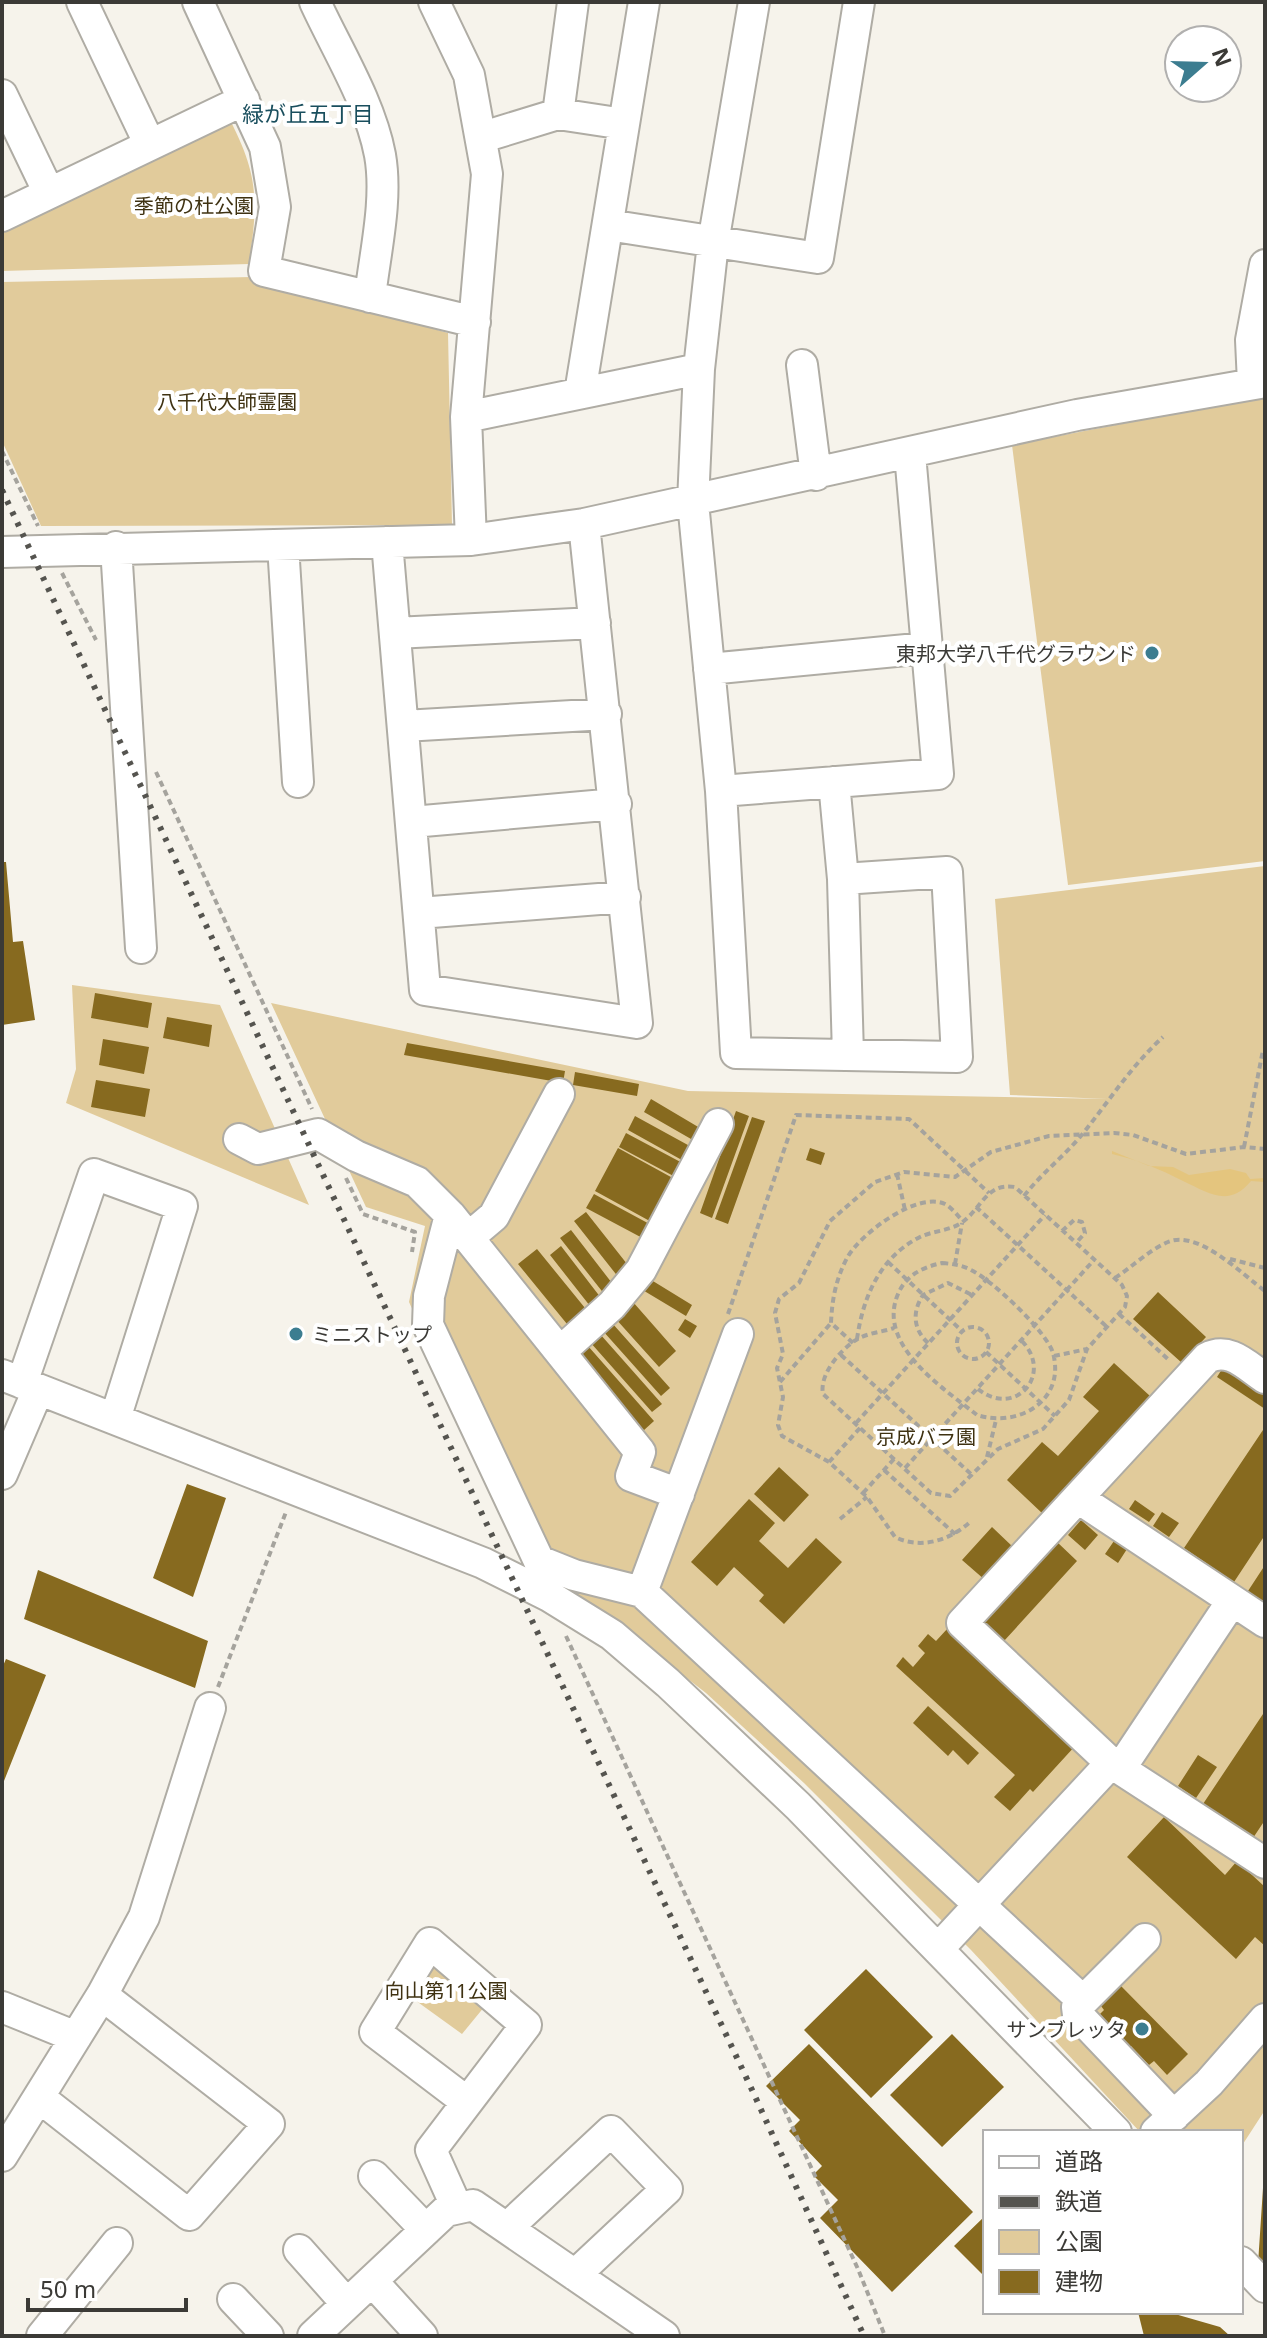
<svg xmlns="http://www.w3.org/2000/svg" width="1267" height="2338" font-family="'Noto Sans','Noto Sans JP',sans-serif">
<rect width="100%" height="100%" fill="#f6f3eb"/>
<path fill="#e1cb9b" d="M230,120c29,56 28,82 19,144l-247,7v-42z
M252,277l196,56 4,192 -411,1 -39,-85v-159z
M1265,396v465l-197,24 -56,-440z
M1265,866v1244l-24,37v-15h-101l-169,-182 -167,-167 -98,-90 -88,-68 -89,-60 -120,-263 16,-76 -59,-19 -95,-204 417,88 420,8 -98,-4 -15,-196z
M72,985l148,20 89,200 -243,-102 10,-34z
M430,1943l64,52 -32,39 -61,-44z"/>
<path fill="#e4c57e" d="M1112,1151l37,15 24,1 16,8 41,-6 16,4 4,6 15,-1v4l-14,-1c-22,27 -42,12 -68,0 -21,-11 -48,-22 -71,-27z"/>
<path fill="#876a1f" d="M2,862h4l7,80 10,-1 12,79 -33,5z
M95,993l57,10 -4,25 -57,-10z
M167,1017l45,8 -3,22 -46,-9z
M103,1039l46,8 -5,27 -45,-9z
M407,1043l158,28 -2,12 -159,-28z
M575,1072l64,12 -2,12 -64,-11z
M96,1080l54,9 -5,28 -54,-10z
M651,1099l54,32 -7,12 -54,-31z
M736,1111l13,5 -37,102 -12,-5z
M635,1116l62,34 -8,14 -61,-34z
M752,1117l13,4 -37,103 -13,-5z
M626,1133l62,33 -7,14 -62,-33z
M618,1148l62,34 -23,43 -62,-34z
M810,1148l15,5 -4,12 -15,-5z
M594,1194l61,33 -7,14 -62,-33z
M586,1212l45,57 -12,9 -45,-57z
M571,1230l44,57 -10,8 -45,-57z
M561,1246l40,52 -11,8 -40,-51z
M537,1249l48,59 -18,16 -49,-60z
M648,1278l44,27 -6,11 -45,-27z
M1158,1292l48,45 -24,26 -49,-44z
M633,1302l43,49 -17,16 -44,-49z
M685,1319l12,7 -7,12 -12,-8z
M612,1323l58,65 -9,8 -58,-65z
M600,1334l62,70 -10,8 -62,-70z
M588,1346l66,75 -11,10 -67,-74z
M1114,1363l36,33 -107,118 -36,-34 35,-38 16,14 41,-45 -16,-14z
M1224,1366l41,27v16l-48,-32z
M1265,1427v108l-31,47 -50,-34z
M779,1467l30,28 -25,27 -30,-28z
M187,1484l39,14 -33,99 -40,-19z
M749,1499l26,24 -16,18 29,27 28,-30 26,24 -58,62 -25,-23 5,-6 -30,-28 -17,19 -26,-24z
M1135,1500l20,14 -6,8 -20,-13z
M1162,1512l17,11 -10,14 -16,-11z
M1081,1520l17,15 -13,15 -17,-15z
M992,1527l21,20 -28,33 -23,-20z
M1056,1541l21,20 -73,80 -21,-20z
M1114,1541l13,8 -9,14 -13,-9z
M1265,1565v38l-17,-12z
M38,1570l170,71 -13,47 -171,-69z
M948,1628l128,117 -43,47 -3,-3 -20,22 -16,-14 21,-22 -119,-109 7,-9 10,10 12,-14 -7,-7 10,-12 8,7z
M6,1659l40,16 -44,111v-118z
M928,1706l51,47 -11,12 -15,-15 -5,6 -35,-33z
M1265,1711v109l-12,18 -50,-34z
M1198,1755l19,12 -21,31 -18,-12z
M1164,1817l61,58 12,-14 28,26v59l-10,-9 -19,22 -109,-102z
M866,1969l67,68 -62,61 -67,-68z
M1121,1986l67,68 -21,21 -13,-14 -5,4 -18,-19 -2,2 -29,-34 4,-4 -3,-4z
M952,2034l52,53 -62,60 -52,-52z
M809,2044l164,168 -81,80 -72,-74 18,-18 -25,-25 9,-9 -33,-35 11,-11 -34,-34z
M1263,2188h2v77l-7,-1z
M985,2216v61l-31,-31z
M1138,2312h30l52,15 10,9h-86z"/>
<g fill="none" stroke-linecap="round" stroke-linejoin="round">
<g stroke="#afaca4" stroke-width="34">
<path id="minor" d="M82,2l68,143
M198,2l67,145 10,60 -11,64 211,51
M315,2c22,48 55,100 65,153 8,45 -5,97 -10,142
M434,2l35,73 18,99 -21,243 5,123
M754,2l-41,241 -14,126 -6,133 28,289 15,262 221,4 -10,-185 -104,7
M2,95l47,98
M558,114l15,-112
M483,137l75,-23 66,10
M2,216l242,-116
M608,225l210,33 41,-256
M802,365l14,110
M1253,383l-2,-43 14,-75
M580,393l64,-391
M466,417l233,-48
M387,542l38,448 212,33 -53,-499
M283,545l15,237
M116,547l25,401
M2,552l469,-12 113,-16 493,-109 188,-33
M395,633l200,-10
M709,669l218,-21
M404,726l202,-12
M834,782l9,97 5,176
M721,791l217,-17 -28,-320
M412,822l204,-18
M419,913l206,-16
M239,1139l19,10 60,-15 38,22 61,26 33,33 190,237 -9,24 48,18
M450,1215l-21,81 -1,29 111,236 35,14 68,17
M468,1238l26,-22 65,-122
M738,1334l-96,258 441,409
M560,1352l52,-47 29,-35 77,-146
M2,1375l481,188 66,33 63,39 56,48 130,123 318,326
M1265,1378c-18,-12 -36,-32 -58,-20l-245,265 149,140 154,100
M22,1383l72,-209 88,32 -67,213
M2,1474l36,-84
M1078,1498l187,124
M1120,1769l112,-168
M1145,1939l-68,68 1,8 96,101
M938,1949l173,-186
M2,2007l74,30
M40,2098l149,117 80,-91 -167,-129
M1156,2132l53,-49 56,-64
M2,2156l100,-161 42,-78 66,-209
M374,2176l52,54
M457,2208l-26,-58 95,-125 -96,-82 -55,89 92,70
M507,2228l104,-97 56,58 -92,86
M299,2250l48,54
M1241,2262l24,25
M372,2281l50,55
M233,2299l35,37
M42,2336l75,-93
M313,2336l133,-125 27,-6 191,131"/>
</g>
<path stroke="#a5a39d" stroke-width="4" stroke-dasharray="6 4" stroke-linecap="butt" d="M2,451l36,75
M62,573l34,67
M156,772l156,337
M1244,1147l19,-97
M897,1174l8,36
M346,1178l17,36 52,18 -3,20
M1024,1196c17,-22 38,-38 56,-59 28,-34 50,-70 83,-100
M976,1207l131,120
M1062,1231l12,-11 8,2 3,11 -9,10
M1230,1259l35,9
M888,1262l74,69
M942,1263c11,1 20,2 29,7 21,10 76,62 82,83 13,48 -35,75 -76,62 -34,-27 -101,-70 -79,-121 8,-19 25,-27 44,-31z
M955,1264l7,-41
M1115,1278c17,-11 34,-28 53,-36 30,-13 75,33 97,49
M728,1314l68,-199 113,4 80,74
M1119,1314l51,47
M957 1343a16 16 0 1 1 32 0a16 16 0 1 1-32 0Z
M857,1339c6,-42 23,-82 63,-102 12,-6 29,-6 41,-14 20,-13 25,-41 54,-36l107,98 5,11 -2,11 -38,42 -18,51 -26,29 -45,20 -48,47 -19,-3 -108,-99c-4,-19 17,-44 33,-54 10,-7 27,-8 38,-12
M853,1343l-22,-20c1,-24 5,-44 16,-65 13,-24 70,-67 98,-54 6,3 13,12 18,17
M928,1343c-15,-14 -16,-31 -5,-48l25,-12 24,12
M986,1352l69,64
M841,1355l131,120
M1054,1356l33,-7
M780,1382l51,-59
M978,1389c37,30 77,-15 43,-49
M856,1423l189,-208
M860,1428l-31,34 38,35 28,40c26,13 55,3 75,-15
M987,1457l9,-37
M829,1462l-47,-26 -4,-11 5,-28 -6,-29 6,-14 -8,-41 4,-14 20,-16 31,-62 45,-39 29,-10 51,5 36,-25 58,-16 65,-3 19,2 53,19 58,-7 21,2
M905,1468l189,-208
M884,1470l72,65
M863,1493l31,-34
M840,1519l27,-22
M566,1636l292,633 27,67
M218,1687l68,-175"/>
<use href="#minor" stroke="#fff" stroke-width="30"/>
<path stroke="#55544f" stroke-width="6" stroke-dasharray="4 8" stroke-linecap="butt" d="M2,490l751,1602 111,244"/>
</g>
<g fill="#3c7d90" stroke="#fff" stroke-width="3">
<circle cx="1152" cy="653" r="8"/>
<circle cx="296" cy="1334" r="8"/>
<circle cx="1142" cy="2029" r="8"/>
</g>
<g text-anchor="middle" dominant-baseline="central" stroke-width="8" stroke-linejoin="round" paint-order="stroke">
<g font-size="20" fill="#3f3212" stroke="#fff">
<text x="194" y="205">季節の杜公園</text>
<text x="227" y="401">八千代大師霊園</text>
<text x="926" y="1436">京成バラ園</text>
<text x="446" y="1990">向山第11公園</text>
</g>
<g font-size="20" fill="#3b3a36" stroke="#fff" text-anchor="end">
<text x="1136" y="653">東邦大学八千代グラウンド</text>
<text x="312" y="1334" text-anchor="start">ミニストップ</text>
<text x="1126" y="2029">サンブレッタ</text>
</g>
<g font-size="22" fill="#194e5d" stroke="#fff">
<text x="308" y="113">緑が丘五丁目</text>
</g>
</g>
<rect width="1267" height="2338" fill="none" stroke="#3b3a36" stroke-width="8"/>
<rect x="983" y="2130" width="260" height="184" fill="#ffffff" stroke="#b1b0af" stroke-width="2"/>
<rect x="999" y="2156" width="40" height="12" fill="#ffffff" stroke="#b1b0af" stroke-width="2"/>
<text x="1055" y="2170" font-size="24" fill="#3b3a36">道路</text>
<rect x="999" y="2196" width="40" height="12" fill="#55544f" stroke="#b1b0af" stroke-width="2"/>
<text x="1055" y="2210" font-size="24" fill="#3b3a36">鉄道</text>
<rect x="999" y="2230" width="40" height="24" fill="#e1cb9b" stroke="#b1b0af" stroke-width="2"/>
<text x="1055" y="2250" font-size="24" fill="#3b3a36">公園</text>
<rect x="999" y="2270" width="40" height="24" fill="#876a1f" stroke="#b1b0af" stroke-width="2"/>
<text x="1055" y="2290" font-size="24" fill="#3b3a36">建物</text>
<g transform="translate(1203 64) rotate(70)"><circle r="38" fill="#ffffff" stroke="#b1b0af" stroke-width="2"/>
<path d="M0-6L14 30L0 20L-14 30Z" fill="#3c7d90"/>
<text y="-12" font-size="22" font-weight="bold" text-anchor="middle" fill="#3b3a36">N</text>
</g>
<path d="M28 2298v12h158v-12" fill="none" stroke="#3b3a36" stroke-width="4"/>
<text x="40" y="2298" font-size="24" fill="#3b3a36" stroke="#ffffff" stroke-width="6" paint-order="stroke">50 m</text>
</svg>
